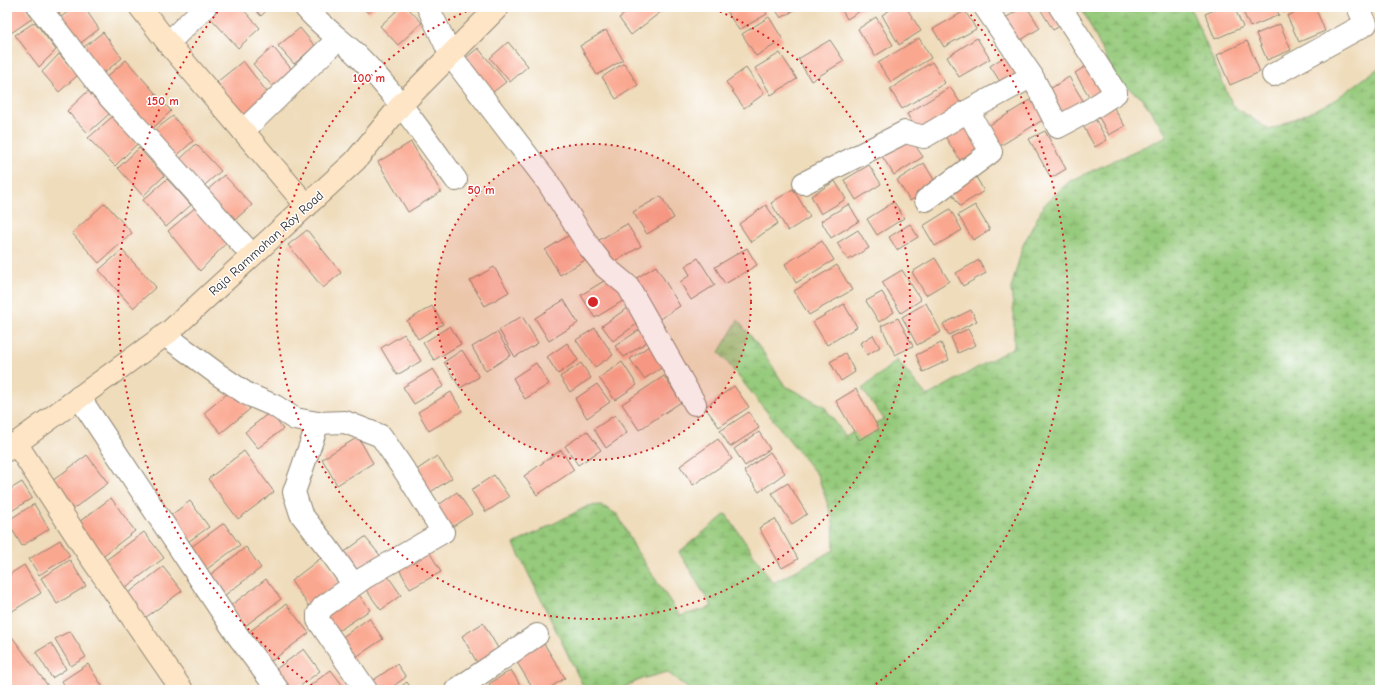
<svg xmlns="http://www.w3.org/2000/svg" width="1387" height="697" font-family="'Comic Neue',sans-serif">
<defs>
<pattern id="wetland-marsh" width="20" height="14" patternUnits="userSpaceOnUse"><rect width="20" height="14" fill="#96ca7b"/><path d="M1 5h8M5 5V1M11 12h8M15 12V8" fill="none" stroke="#7ba465"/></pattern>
</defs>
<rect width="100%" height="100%" fill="#fff"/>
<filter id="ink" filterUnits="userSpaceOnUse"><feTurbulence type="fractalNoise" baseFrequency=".025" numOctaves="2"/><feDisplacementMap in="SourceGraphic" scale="8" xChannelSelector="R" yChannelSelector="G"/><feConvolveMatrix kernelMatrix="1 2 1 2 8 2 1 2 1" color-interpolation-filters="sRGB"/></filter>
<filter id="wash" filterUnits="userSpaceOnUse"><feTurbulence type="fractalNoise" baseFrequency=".012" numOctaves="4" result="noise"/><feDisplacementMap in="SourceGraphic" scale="16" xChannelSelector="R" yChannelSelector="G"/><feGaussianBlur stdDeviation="0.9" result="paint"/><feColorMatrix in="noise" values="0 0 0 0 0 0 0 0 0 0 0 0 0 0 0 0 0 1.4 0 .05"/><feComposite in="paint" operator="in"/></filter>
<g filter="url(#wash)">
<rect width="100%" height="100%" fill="#efdcbb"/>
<path fill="url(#wetland-marsh)" stroke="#607a53" d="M1081,7h109l43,99 37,24 62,-28 48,-35v623h-690l-23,-18 -25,7 -24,11h-33l-71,-146 74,-38 13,-1 17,10 18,35 44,66 32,-9 -33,-55 47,-38 47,69 61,-33 -1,-30 -15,-44 -99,-124 19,-32 25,32 22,34 39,20 21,30 39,-17 -22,-30 35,-29 30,36 87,-49v-32l-3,-26 12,-44 21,-40 26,-24 97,-45 -14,-22 -12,-17 -23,-15z"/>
<g id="blocks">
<path fill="#faa790" d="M7,7h18l8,11 -22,15 -4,-5z
M46,7h20l-12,10z
M74,7h10l15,22 -22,17 -21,-25z
M216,7h25l19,21 -22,20 -30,-33z
M253,7h17l-9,9z
M363,7h13l-8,6z
M401,7h6l15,16 -24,22 -18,-19z
M634,7h33l-36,28 -12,-17z
M731,7h32l4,7 -28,16 -13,-20z
M774,7h26l-19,11z
M840,7h24l1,1 -18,11z
M895,7h11l15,24 -22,14 -17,-30z
M1023,7h4l13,21 -27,17 -14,-23z
M1039,7h16l10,16 -12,7z
M1221,7h13l9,20 -28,12 -10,-25z
M1241,7h35l3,8 -29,12z
M1280,7h18l-15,6z
M1308,7h7l10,24 -26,11 -12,-26z
M965,11l11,18 -32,18 -11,-18z
M769,17l14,23 -27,16 -14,-22z
M876,17l17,28 -18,11 -17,-27z
M35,22l21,28 -17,17 -24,-32z
M1280,24l11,26 -24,10 -11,-26z
M300,28l15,18 -21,18 -16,-18z
M606,30l17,30 -26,15 -17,-29z
M103,32l19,26 -24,20 -19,-27z
M919,38l12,20 -40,24 -13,-19z
M977,38l13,21 -31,18 -12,-20z
M830,40l14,21 -33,20 -13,-22z
M1247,41l13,31 -30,13 -13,-30z
M508,42l20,24 -18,16 -20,-24z
M273,47l21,25 -20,16 -21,-24z
M478,48l28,34 -18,14 -28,-33z
M780,53l17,26 -26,16 -16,-27z
M1010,53l12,20 -19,13 -13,-20z
M59,54l19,21 -19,17 -17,-20z
M126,60l45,51 -23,22 -46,-52z
M243,61l27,35 -27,20 -26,-34z
M932,62l13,21 -43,26 -12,-20z
M624,63l14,22 -22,14 -14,-22z
M1088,65l17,28 -13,8 -17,-28z
M746,68l18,26 -20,14 -18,-26z
M1069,77l17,29 -24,14 -17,-28z
M950,87l13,20 -44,27 -12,-20z
M88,91l21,23 -21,19 -21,-22z
M1034,98l12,20 -51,31 -12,-20z
M1112,105l13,21 -16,9 -12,-21z
M173,116l20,25 -21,19 -22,-26z
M112,117l25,27 -22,22 -27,-28z
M962,117l22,36 -21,12 -22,-35z
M1094,117l13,23 -12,7 -13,-23z
M1045,131l21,38 -15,9 -22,-39z
M909,136l14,21 -29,18 -14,-22z
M411,142l30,50 -33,20 -30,-50z
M196,144l25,27 -22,19 -23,-27z
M139,148l25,28 -21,20 -25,-28z
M924,163l13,22 -27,16 -13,-21z
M869,165l12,19 -25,16 -12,-20z
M224,175l28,30 -21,18 -28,-29z
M975,175l9,16 -24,15 -10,-16z
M167,179l24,26 -25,22 -23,-27z
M835,181l11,18 -25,15 -10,-18z
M793,189l17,28 -22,14 -17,-28z
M661,196l13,22 -27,16 -14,-22z
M894,202l10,16 -27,17 -10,-16z
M105,203l27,30 -33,30 -27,-30z
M849,204l10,17 -28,17 -10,-17z
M766,205l12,18 -27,19 -12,-18z
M975,205l15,25 -17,10 -15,-25z
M196,207l32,34 -28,30 -32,-40z
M950,209l12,21 -27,16 -12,-20z
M627,224l14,22 -33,20 -14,-23z
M910,224l8,13 -21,13 -8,-13z
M307,230l34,43 -18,15 -35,-43z
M858,230l11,18 -21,12 -11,-17z
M571,234l16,25 -27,16 -15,-25z
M822,241l12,19 -38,23 -11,-19z
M747,248l10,17 -32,19 -10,-17z
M122,250l34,37 -23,21 -34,-38z
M698,258l17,27 -24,15 -11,-18 10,-7 -5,-9z
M935,258l14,23 -23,14 -14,-23z
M979,260l7,13 -23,13 -7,-13z
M837,265l15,25 -43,25 -15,-24z
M656,266l24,40 -25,16 -25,-40z
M494,267l15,25 -24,14 -15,-25z
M902,270l19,30 -20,13 -19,-31z
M612,276l14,23 -31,19 -14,-23z
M882,292l12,20 -15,10 -13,-21z
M564,300l14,23 -29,18 -14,-23z
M926,303l15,29 -24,13 -15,-28z
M844,304l13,23 -30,18 -14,-23z
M432,306l11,18 -25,15 -11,-18z
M630,306l11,15 -28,20 -11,-15z
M971,310l6,11 -28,14 -6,-11z
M522,316l16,27 -23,14 -16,-27z
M898,318l15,28 -18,9 -14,-29z
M450,326l11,18 -27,16 -11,-17z
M645,326l8,12 -29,19 -9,-11z
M595,328l18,27 -18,12 -19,-27z
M968,329l8,16 -18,8 -7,-16z
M497,332l14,23 -25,16 -14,-24z
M404,334l17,27 -24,14 -16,-27z
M873,335l7,12 -13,8 -7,-12z
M567,343l11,17 -20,14 -11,-17z
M941,343l8,17 -26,12 -7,-17z
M652,344l14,21 -22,14 -14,-20z
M462,350l17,27 -19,11 -16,-26z
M845,353l10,19 -14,9 -11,-19z
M622,362l15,23 -22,15 -16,-22z
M536,363l13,21 -24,15 -12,-21z
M581,363l10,15 -21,14 -10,-15z
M433,369l11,17 -30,18 -11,-17z
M664,376l17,26 -42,28 -17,-26z
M597,384l13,18 -23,16 -12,-19z
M734,386l15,21 -30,20 -14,-20z
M233,389l17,20 -29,24 -17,-20z
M856,389l23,40 -20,11 -23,-39z
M451,392l11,19 -33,20 -11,-19z
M270,412l13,17 -25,19 -13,-16z
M749,412l10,16 -29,19 -10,-16z
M615,415l12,18 -21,15 -12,-19z
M587,431l14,19 -23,15 -13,-19z
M759,432l11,17 -25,17 -11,-17z
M358,437l15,26 -36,22 -15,-26z
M718,439l14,20 -39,26 -13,-19z
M561,450l13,20 -37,25 -13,-19z
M244,451l30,41 -36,27 -30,-40z
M770,452l15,21 -26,19 -15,-21z
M87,455l21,28 -35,26 -21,-28z
M437,456l15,22 -29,19 -14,-22z
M494,475l15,22 -23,15 -15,-22z
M22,482l10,16 -25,16v-23z
M788,483l19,31 -15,10 -20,-31z
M457,492l15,22 -25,16 -14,-21z
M111,498l24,33 -35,27 -25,-33z
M190,501l19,26 -24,17 -19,-25z
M34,504l15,25 -27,17 -15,-25z
M775,519l23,40 -16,9 -23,-40z
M224,523l16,22 -37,27 -16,-22z
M144,532l20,26 -42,32 -20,-27z
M365,537l18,22 -27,20 -17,-23z
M60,540l10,16 -31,19 -10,-16z
M246,547l15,21 -40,30 -15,-20z
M427,548l14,24 -31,17 -13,-24z
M321,558l19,25 -31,23 -18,-25z
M70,560l16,26 -29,18 -16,-26z
M24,565l17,28 -30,19 -4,-6v-30z
M163,567l19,24 -37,27 -18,-24z
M385,572l16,23 -20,15 -17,-23z
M266,579l15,20 -36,27 -15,-20z
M357,592l13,18 -38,25 -12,-17z
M286,604l23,29 -43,32 -21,-30z
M369,618l14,21 -33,22 -13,-20z
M483,623l18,30 -22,13 -17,-30z
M7,630l44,60h-44z
M70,631l16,26 -15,9 -16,-27z
M543,642l22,36 -19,12h-12l-19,-31z
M51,643l15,26 -14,9 -16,-26z
M304,649l16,22 -25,19h-3l-16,-21z
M88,664l16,25 -37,1 -5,-9z
M397,664l9,13 -18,13h-19l-3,-5z
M331,670l15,20h-42z
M511,670l12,20h-30l-4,-6z
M407,682l5,8h-16z"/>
</g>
</g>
<g filter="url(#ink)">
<use href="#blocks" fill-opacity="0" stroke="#8d8473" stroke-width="1"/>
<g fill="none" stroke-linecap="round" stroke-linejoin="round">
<g stroke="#8d8473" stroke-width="24">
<path id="street" d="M39,7l62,81 46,50 105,117
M305,7c15,18 35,32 52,48 38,38 68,82 99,125
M428,7l23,49 96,125 43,67 15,19 23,19 67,118
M168,43l37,-36
M1273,75l93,-51 -8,-17
M1032,76l26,51 30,-16 28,-18 -56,-86
M243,131l95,-92
M804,183l101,-51 19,5 44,-26 64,-35 -47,-69
M926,200l65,-48 -23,-41
M165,335l54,40 28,19 28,12 20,13 23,4 27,-1 36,14 27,40 35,56 -79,46 -41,29 -5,7v6l48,70
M79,397l159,239 40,54
M318,423l-24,69 7,22 26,33 27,38
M456,690l81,-55"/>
</g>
<g stroke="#8d8473" stroke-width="24">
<path id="secondary" d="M140,7l28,36 139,163
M16,443l71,109 95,138
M7,450l162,-118 186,-171 47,-57 96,-97"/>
</g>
<use href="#street" stroke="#fff" stroke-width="22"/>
<use href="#secondary" stroke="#fde5c5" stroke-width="22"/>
</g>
</g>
<circle cx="593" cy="302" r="158" fill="#d62828" fill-opacity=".12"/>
<g fill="none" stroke="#d62828" stroke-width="2" stroke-dasharray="2 4">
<circle cx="593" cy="302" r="158"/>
<path d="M709 7A317 317 0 1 1 477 7"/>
<path d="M317 689A475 475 0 0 1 219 10M967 10A475 475 0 0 1 869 689"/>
</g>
<g text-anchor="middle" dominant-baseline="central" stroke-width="3" stroke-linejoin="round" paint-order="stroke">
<g font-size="13" fill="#2b2b2b" stroke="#fff">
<text transform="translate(266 243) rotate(-42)">Raja Rammohan Roy Road</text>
</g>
</g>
<circle cx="593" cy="302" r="6" fill="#d62828" stroke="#fff" stroke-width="2"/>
<g font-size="12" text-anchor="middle" font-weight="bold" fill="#d62828" stroke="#fff" stroke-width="3" stroke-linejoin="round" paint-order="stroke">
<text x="369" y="82">100 m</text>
<text x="163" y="105">150 m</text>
<text x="481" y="194">50 m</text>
</g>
<rect width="1387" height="697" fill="none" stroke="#fff" stroke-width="24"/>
</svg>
